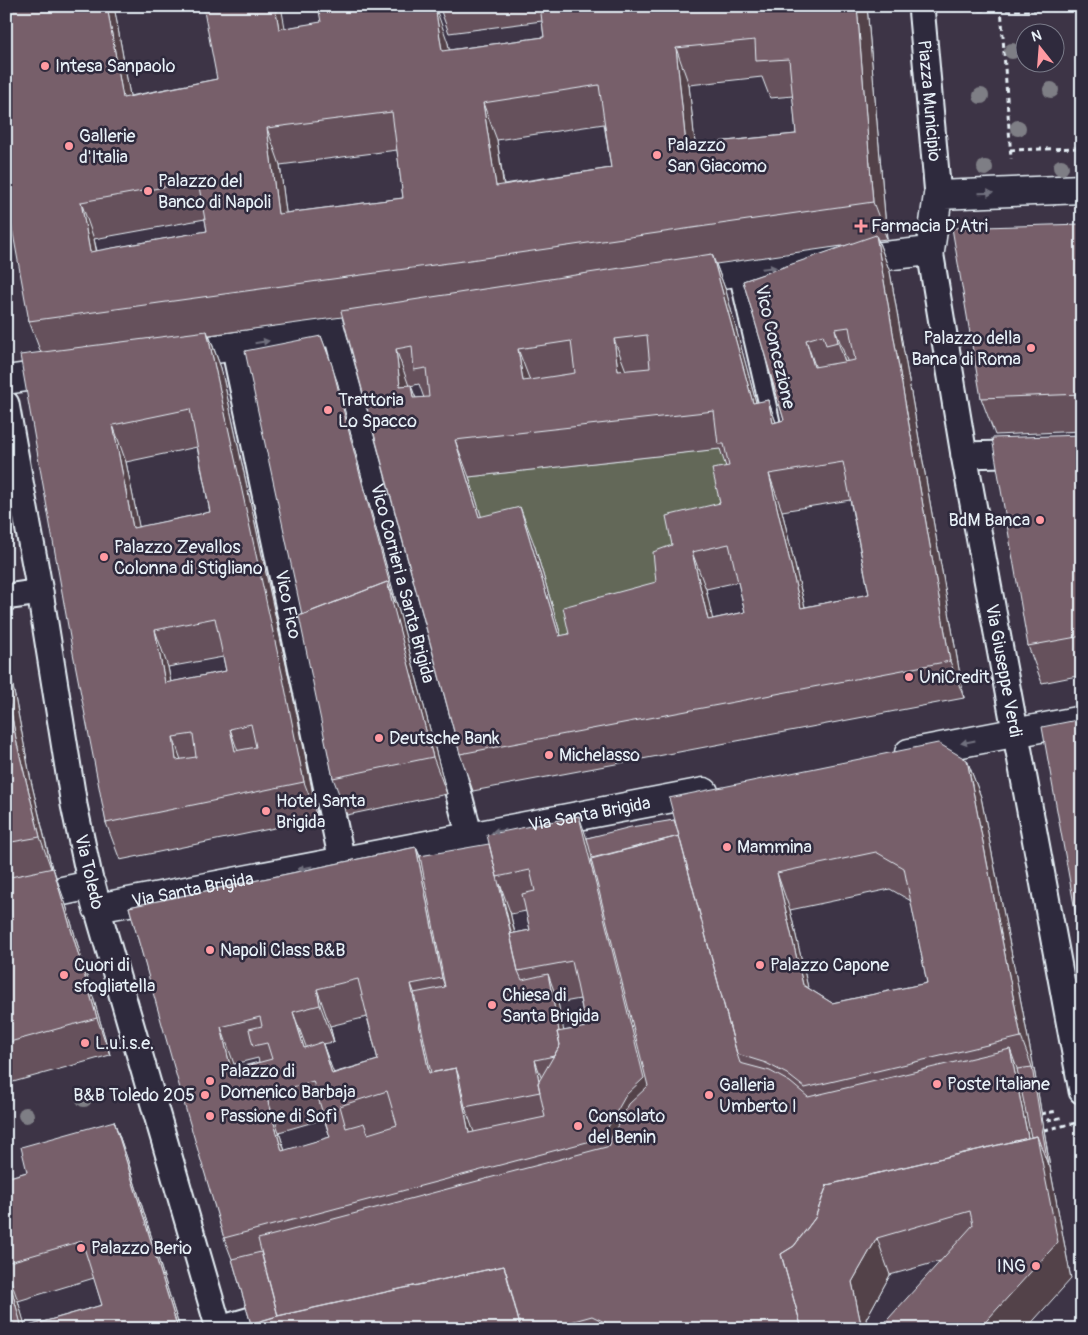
<svg xmlns="http://www.w3.org/2000/svg" width="1088" height="1335" font-family="Pangolin,sans-serif">
<rect width="100%" height="100%" fill="#3d3446"/>
<filter id="ink" filterUnits="userSpaceOnUse"><feTurbulence type="fractalNoise" baseFrequency=".02" numOctaves="2"/><feDisplacementMap in="SourceGraphic" scale="10" xChannelSelector="R" yChannelSelector="G"/><feConvolveMatrix kernelMatrix="1 2 1 2 8 2 1 2 1" color-interpolation-filters="sRGB"/></filter>
<g filter="url(#ink)">
<path fill="#646759" stroke="#a6aca8" d="M727,448l5,33 -46,101 -114,91 -38,-128 -41,9 -24,-77z"/>
<g fill="none" stroke-linecap="round" stroke-linejoin="round">
<g stroke="#e8f1f8" stroke-width="20">
<path id="service" d="M737,272l34,148"/>
</g>
<g stroke="#e8f1f8" stroke-width="29">
<g id="pedestrian">
<path id="s1" d="M921,6l17,189"/>
<path id="s2" d="M930,251l34,204 118,636"/>
<path id="s3" d="M336,331l134,506"/>
<path id="s4" d="M234,346l108,515"/>
<path d="M6,404l34,188 34,213 17,80"/>
<path d="M964,455l118,-3"/>
<path d="M6,597l34,-5"/>
<path d="M97,908l122,421"/>
<path d="M220,1329l31,-9"/>
</g>
</g>
<g stroke="#e8f1f8" stroke-width="31">
<g id="minor">
<path d="M683,280l54,-8 193,-21 8,-56 144,-6"/>
<path d="M176,355l207,-31"/>
<path d="M6,380l56,-8"/>
<path d="M909,753l173,-33"/>
<path id="s5" d="M6,903l85,-18 6,23 607,-116"/>
</g>
</g>
<path stroke="#e8f1f8" stroke-width="3" stroke-dasharray="5 4" stroke-linecap="butt" d="M1001,6l10,153
M952,10h130
M1010,150l72,-2
M1041,1114l16,-3
M1038,1122l26,-5
M1044,1130l32,-7"/>
<use href="#service" stroke="#2f2a3d" stroke-width="16"/>
<use href="#pedestrian" stroke="#2f2a3d" stroke-width="25"/>
<use href="#minor" stroke="#2f2a3d" stroke-width="28"/>
</g>
<g fill="#7e7e85">
<circle cx="1012" cy="51" r="8"/>
<circle cx="1051" cy="90" r="8"/>
<circle cx="981" cy="96" r="8"/>
<circle cx="1018" cy="128" r="8"/>
<circle cx="1061" cy="167" r="8"/>
<circle cx="985" cy="168" r="8"/>
<circle cx="84" cy="1099" r="8"/>
<circle cx="26" cy="1115" r="8"/>
</g>
<path fill="#66515b" stroke="#e8f1f8" fill-rule="evenodd" d="M6,6h108l16,90 87,-17 68,-51 119,-18 44,33 1,7 95,-13 -2,-16 -93,12 -10,-27h428l20,233 -9,1 12,32 74,426 -491,93 -13,-37 -118,-437 -133,18 12,33 76,347 21,104 -198,41 -14,-37 -65,-470 -12,-32zM762,77l8,21 23,-2 3,38 -101,10 -6,-59zM604,124l7,44 -107,16 -7,-44zM397,150l6,48 -117,15 -6,-48zM205,219l2,12 -110,20 -3,-12zM849,245l-106,36 41,139 -8,2 -8,-22 -12,3 -30,-112 -10,-27zM419,384l5,14h-8l-6,-12zM197,447l13,65 -71,15 -13,-65zM720,449l6,18 -6,36 -48,42 -16,37 -87,52 -8,2 -27,-92 -53,-27 -12,-40zM850,500l19,94 -64,13 -23,-96zM738,582l7,30 -33,7 -6,-30zM223,657l3,14 -55,11 -3,-15z
M1082,224v207l-87,4 -14,-37z
M337,381l27,105 37,133 46,175 -100,21 -14,-37 -31,-163z
M1082,435v240l-40,8 -14,-37z
M6,650l25,131 21,87 14,37 44,150 -104,29z
M967,760l14,37 54,277 16,99 20,106 -131,-18 -50,14 -24,44 2,10h-617v-5l-19,-65 -8,-21 -95,-331 287,-60 4,9 167,-18zM890,889l21,12 16,82 -95,20 -24,-15 -18,-78zM526,911l4,19 -15,3 -5,-21 1,2zM580,999l6,28 -23,4 -5,-28zM367,1017l11,43 -45,13 -10,-29 11,-2 -4,-16zM258,1058l1,4 -24,6 -1,-4zM324,1119l6,18 -45,14 -6,-19z
M114,1121l13,37 53,171h-174v-151l21,-6zM94,1278l8,27 -77,22 -7,-26z"/>
<path fill="#53424a" stroke="#e8f1f8" d="M107,6h7l23,129 -14,-37z
M275,6h6l11,60 -13,-37z
M396,6h7l7,41 -14,-37z
M435,6l13,37 8,45 -14,-37z
M857,6h10l20,233 -14,-37z
M676,48l13,37 10,97 -13,-37z
M483,103l14,37 12,83 -13,-37z
M267,128l13,37 11,86 -13,-37z
M81,202l13,37 10,50 -14,-37z
M876,235l14,37 74,426 -14,-37z
M712,254l14,37 40,149 -13,-37z
M835,329l14,37 2,13 -13,-37z
M207,331l14,37 76,347 21,104 -14,-37z
M321,336l16,45 27,105 37,133 46,175 -14,-37z
M614,339l14,37 -10,-5z
M806,340l13,37 -5,-10z
M396,349l13,37h-9z
M518,349l14,37 -9,-5z
M411,385l13,37 -11,-24z
M768,400l13,37 -8,-14z
M113,425l13,37 21,103 -14,-37z
M455,440l14,37 24,77 -14,-37z
M769,474l13,37 32,134 -13,-37z
M520,507l14,37 38,129 -13,-37z
M1082,517v20l-4,-15z
M692,552l14,37 15,68 -13,-37z
M155,630l13,37 10,53 -13,-37z
M6,650l25,131 22,93 -13,-37 -23,-93 -11,-59z
M230,729l13,37 -8,-15z
M173,737l13,37 -10,-14z
M967,760l14,37 54,277 16,99 20,106 -45,50h-47l58,-193 -5,-69 -11,-30z
M579,816l13,37 66,262 -38,59 -14,-37z
M416,847l14,37 25,131 -13,-37z
M53,868l13,37 44,150 -13,-37z
M777,873l13,37 26,112 -13,-37z
M500,884l10,28 13,58 -3,1z
M548,974l10,28 16,80 -11,-28z
M411,984l14,37 12,60 -8,-8z
M317,989l13,37 4,16 -14,-37z
M293,1012l14,37 -3,-1z
M221,1027l13,37 11,42 -14,-36z
M322,1042l14,37 -4,-5z
M1010,1049l10,28 18,90 -8,-20z
M535,1060l10,28 -4,4z
M456,1068l13,37 -4,2 10,28 -6,-2z
M266,1095l13,37 17,56 -14,-37z
M114,1121l13,37 53,171h-2z
M877,1238l13,37 -24,44 2,10h-6l-10,-47z
M504,1266l20,63h-3l-1,-3z
M6,1267l12,34 8,28h-4z"/>
<path fill="#775e6a" stroke="#e8f1f8" fill-rule="evenodd" d="M6,6h101l16,92 94,-19 -14,-73h72l4,23 42,-7 -3,-16h78v4l39,-4 7,45 102,-14 -4,-31h317l16,196 -403,58 -441,61 -23,-126zM755,40l1,21 33,-2 7,75 -110,11 -10,-97zM599,85l12,83 -115,18 -13,-83zM392,112l11,86 -125,16 -11,-86zM198,181l9,50 -117,21 -9,-50z
M1082,224v170l-101,4 -29,-170z
M876,235l74,426 -490,93 -119,-443 371,-57 41,149 15,-3 5,23 11,-3 -41,-139zM849,327l6,33 -41,7 -8,-27 17,-5 3,10 12,-3 -3,-13zM647,335l3,33 -32,3 -4,-32zM571,341l4,32 -52,8 -5,-32zM412,346l2,24 12,-2 3,29 -16,1 -2,-13 -11,1 -4,-37zM714,411l4,33h6l5,22 -17,3 8,34 -54,13 6,29 -19,7 3,30 -93,25 6,27 -10,2 -39,-129 -41,10 -24,-77zM843,462l26,132 -68,14 -32,-134zM729,544l16,68 -37,8 -16,-68z
M207,331l76,347 21,104 -198,41 -35,-180 -51,-288zM190,409l20,103 -77,16 -20,-103zM215,618l11,53 -61,12 -10,-53zM251,724l5,23 -21,4 -5,-22zM193,734l3,23 -20,3 -3,-23z
M321,336l11,29 27,106 36,132 -8,-21 -85,33 -57,-264z
M1082,435v82l-4,5 4,15v99l-54,10 -36,-208z
M387,582l46,175 -100,21 -34,-162z
M6,685l11,59 23,93 -34,6z
M1082,719v230l-40,-222z
M938,743l29,17 54,277 -216,51 -18,-14 -21,-11 -29,-9 -68,-256zM876,852l28,16 23,115 -95,20 -29,-18 -26,-112z
M579,816l65,262 -18,17 -19,34 -1,8 -382,101 -36,-121 -59,-210 287,-60 26,131 -31,6 18,89 27,-5 13,65 76,-16 -7,-34 22,-38 -3,-13 29,-5 -14,-66 -54,10 -8,-37 20,-4 -8,-36 13,-3 -5,-21 -33,7 -10,-42zM358,979l20,81 -46,14 -10,-32 -18,6 -11,-36 27,-7 -3,-16zM260,1017l2,9 -13,3 4,17 14,-3 5,16 -41,11 -10,-43zM313,1081l17,56 -48,14 -16,-56zM387,1091l10,34 -29,9 -4,-11 -18,5 -6,-22z
M674,820l5,16 -87,22 -5,-20 44,-11z
M679,836l58,218 3,9 30,8 20,11 18,15 202,-48 18,89 -201,47 -12,33 -21,28 -13,8 21,75h-183l-27,-13 -47,13h-24l-14,-54 -3,-9 -226,50 -20,-77 352,-93 1,-8 18,-34 19,-18 -57,-227z
M489,844l22,90h-1l8,37 4,9 26,-6 11,57 -2,1 3,13 -6,11 -19,4 4,21 -1,2 2,9 -75,15 -6,-30 -3,-9 -25,5 -17,-80 31,-6 -25,-131z
M53,868l44,150 -91,25v-165z
M1032,1067l16,98 -11,-29 -6,1 -14,-68z
M114,1121l64,208h-172v-60l16,59 80,-23 -20,-64 -76,22v-85l21,-6 -6,-25z
M1037,1136l21,106 -79,87h-100l94,-104 -3,-14 -93,27 -25,44 10,47h-60l-21,-75 13,-8 21,-28 12,-33z
M261,1252l17,64 -27,8 -19,-65z
M504,1266l16,60 -12,3h-257l-1,-5 27,-8z"/>
<defs><path id="oneway-solid" d="M-6-.8H1V-3.2L6.5 0L1 3.2V.8H-6Z" transform="scale(1.25)"/></defs>
<g fill="#70707e">
<use href="#oneway-solid" transform="translate(986 193) rotate(-2)"/>
<use href="#oneway-solid" transform="translate(769 268) rotate(-6)"/>
<use href="#oneway-solid" transform="translate(262 342) rotate(-9)"/>
<use href="#oneway-solid" transform="translate(968 742) rotate(169)"/>
<use href="#oneway-solid" transform="translate(499 831) rotate(169)"/>
<use href="#oneway-solid" transform="translate(305 868) rotate(169)"/>
</g>
</g>
<g fill="#ff9aa2" stroke="#2f2a3d" stroke-width="2">
<circle cx="45" cy="66" r="5"/>
<circle cx="69" cy="146" r="5"/>
<circle cx="657" cy="155" r="5"/>
<circle cx="148" cy="191" r="5"/>
<path d="M858.5 218.5h5v5h5v5h-5v5h-5v-5h-5v-5h5z"/>
<circle cx="1031" cy="348" r="5"/>
<circle cx="328" cy="410" r="5"/>
<circle cx="1040" cy="520" r="5"/>
<circle cx="104" cy="557" r="5"/>
<circle cx="909" cy="677" r="5"/>
<circle cx="379" cy="738" r="5"/>
<circle cx="549" cy="755" r="5"/>
<circle cx="266" cy="811" r="5"/>
<circle cx="727" cy="847" r="5"/>
<circle cx="210" cy="950" r="5"/>
<circle cx="760" cy="965" r="5"/>
<circle cx="64" cy="975" r="5"/>
<circle cx="492" cy="1005" r="5"/>
<circle cx="85" cy="1043" r="5"/>
<circle cx="210" cy="1081" r="5"/>
<circle cx="937" cy="1084" r="5"/>
<circle cx="205" cy="1095" r="5"/>
<circle cx="709" cy="1095" r="5"/>
<circle cx="210" cy="1116" r="5"/>
<circle cx="578" cy="1126" r="5"/>
<circle cx="81" cy="1248" r="5"/>
<circle cx="1036" cy="1266" r="5"/>
</g>
<g text-anchor="middle" dominant-baseline="central" stroke-width="5" stroke-linejoin="round" paint-order="stroke">
<g font-size="18" fill="#e8f1f8" stroke="#2f2a3d" text-anchor="start">
<text x="55" y="66">Intesa Sanpaolo</text>
<text x="79" y="136">Gallerie<tspan x="79" dy="21">d'Italia</tspan></text>
<text x="667" y="145">Palazzo<tspan x="667" dy="21">San Giacomo</tspan></text>
<text x="158" y="181">Palazzo del<tspan x="158" dy="21">Banco di Napoli</tspan></text>
<text x="871" y="226">Farmacia D'Atri</text>
<text x="1021" y="338" text-anchor="end">Palazzo della<tspan x="1021" dy="21">Banca di Roma</tspan></text>
<text x="338" y="400">Trattoria<tspan x="338" dy="21">Lo Spacco</tspan></text>
<text x="1030" y="520" text-anchor="end">BdM Banca</text>
<text x="114" y="547">Palazzo Zevallos<tspan x="114" dy="21">Colonna di Stigliano</tspan></text>
<text x="919" y="677">UniCredit</text>
<text x="389" y="738">Deutsche Bank</text>
<text x="559" y="755">Michelasso</text>
<text x="276" y="801">Hotel Santa<tspan x="276" dy="21">Brigida</tspan></text>
<text x="737" y="847">Mammina</text>
<text x="220" y="950">Napoli Class B&amp;B</text>
<text x="74" y="965">Cuori di<tspan x="74" dy="21">sfogliatella</tspan></text>
<text x="770" y="965">Palazzo Capone</text>
<text x="502" y="995">Chiesa di<tspan x="502" dy="21">Santa Brigida</tspan></text>
<text x="95" y="1043">L.u.i.s.e.</text>
<text x="220" y="1071">Palazzo di<tspan x="220" dy="21">Domenico Barbaja</tspan></text>
<text x="947" y="1084">Poste Italiane</text>
<text x="719" y="1085">Galleria<tspan x="719" dy="21">Umberto I</tspan></text>
<text x="195" y="1095" text-anchor="end">B&amp;B Toledo 205</text>
<text x="220" y="1116">Passione di Sofì</text>
<text x="588" y="1116">Consolato<tspan x="588" dy="21">del Benin</tspan></text>
<text x="91" y="1248">Palazzo Berio</text>
<text x="1026" y="1266" text-anchor="end">ING</text>
</g>
<g font-size="18" fill="#e8f1f8" stroke="#2f2a3d">
<text stroke="none"><textPath href="#s1" startOffset="95">Piazza Municipio</textPath></text>
<text transform="translate(775 347) rotate(77)">Vico Concezione</text>
<text stroke="none"><textPath href="#s3" startOffset="261">Vico Corrieri a Santa Brigida</textPath></text>
<text stroke="none"><textPath href="#s4" startOffset="264">Vico Fico</textPath></text>
<text stroke="none"><textPath href="#s2" startOffset="426">Via Giuseppe Verdi</textPath></text>
<text stroke="none"><textPath href="#s5" startOffset="612">Via Santa Brigida</textPath></text>
<text transform="translate(89 872) rotate(77)">Via Toledo</text>
<text stroke="none"><textPath href="#s5" startOffset="208">Via Santa Brigida</textPath></text>
</g>
</g>
<rect width="1088" height="1335" fill="none" stroke="#2f2a3d" stroke-width="25"/>
<rect x="12" y="12" width="1063" height="1310" fill="none" stroke="#e8f1f8" stroke-width="2" filter="url(#ink)"/>
<g transform="translate(1040 48) rotate(343)"><circle r="24" fill="#2f2a3d" stroke="#797a88"/>
<path d="M0-4L9 19L0 12L-9 19Z" fill="#ff9aa2"/>
<text y="-8" font-size="14" font-weight="bold" text-anchor="middle" fill="#e8f1f8">N</text>
</g>
</svg>
